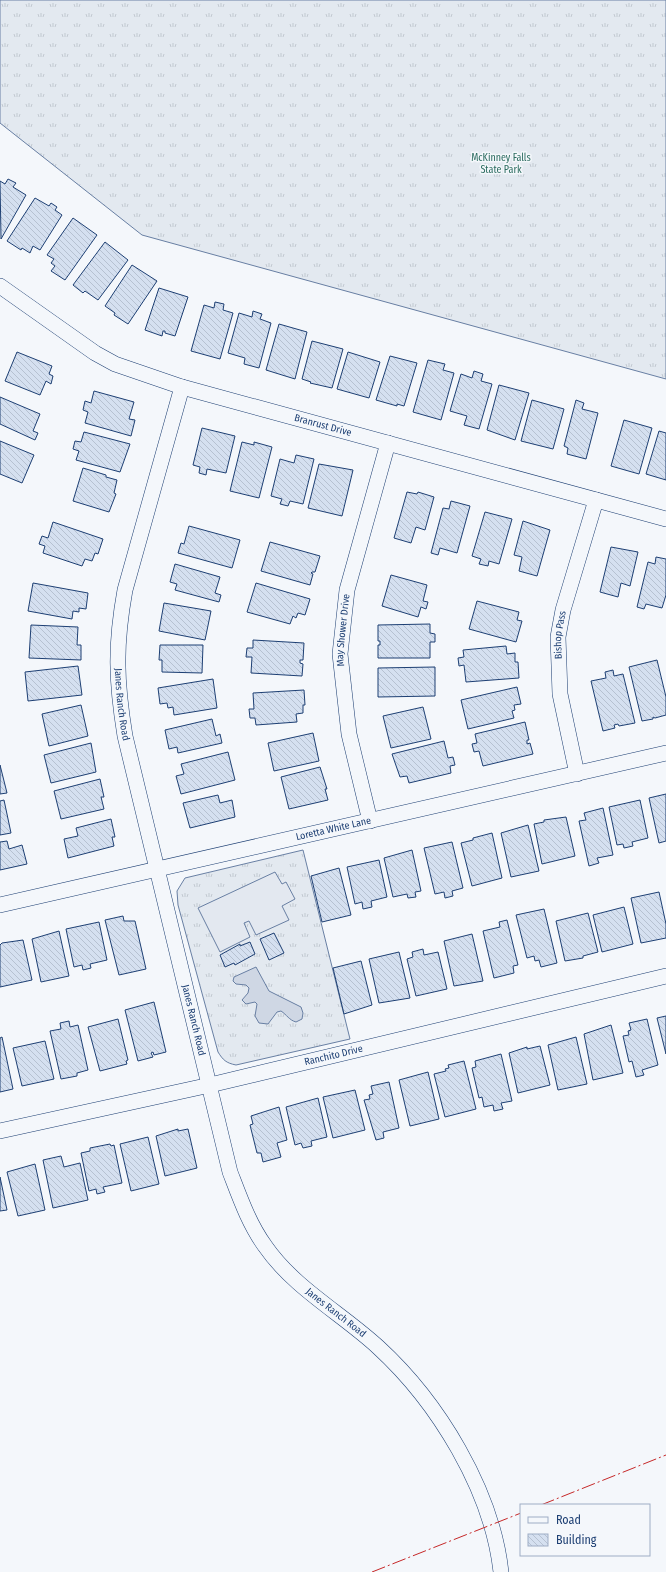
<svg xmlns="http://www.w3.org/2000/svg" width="666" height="1572" font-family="'Fira Sans Condensed',sans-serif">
<defs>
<pattern id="grass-tufts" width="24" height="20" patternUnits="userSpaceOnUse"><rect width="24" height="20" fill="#e3e9f0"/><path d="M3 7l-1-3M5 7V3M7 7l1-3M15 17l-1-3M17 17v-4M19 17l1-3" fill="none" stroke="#c2c9d1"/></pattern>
<pattern id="building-back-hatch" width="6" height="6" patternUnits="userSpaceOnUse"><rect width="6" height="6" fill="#d5e0f0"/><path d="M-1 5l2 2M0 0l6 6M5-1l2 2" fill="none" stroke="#b6c1d1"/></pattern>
</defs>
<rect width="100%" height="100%" fill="#f4f7fb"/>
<path fill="url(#grass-tufts)" stroke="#687fa3" d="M0,0h666v379l-524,-144 -142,-112z
M303,850l47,189 -114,26c-10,-2 -13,-5 -18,-13l-40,-147 -1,-14 8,-13z"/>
<path fill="#e3e8f0" stroke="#687fa3" d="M275,872l7,12 4,-2 9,17 -13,7 7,14 -33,15 -7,-14 -5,2 6,14 -30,15 -22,-44z"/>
<path fill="#cfd7e4" stroke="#687fa3" d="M256,967l13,24 32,16 2,6 -1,6 -6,3c-7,-2 -9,-7 -15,-11l-4,1 -9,12 -9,-1 -4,-7 2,-12 -2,-2 -9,2 -4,-4 6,-7 1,-5 -3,-3 -10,-1 -3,-3 1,-4z"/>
<path fill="url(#building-back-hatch)" stroke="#1d3f73" d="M8,179l8,4 -3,4 13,8 -25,44 -1,-58 5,3z
M35,198l14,8 2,-3 6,4 -2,3 7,5 -22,35 -7,-4 -3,7 -8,-5 -1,2 -14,-9z
M73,218l24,17 -32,45 -14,-9 4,-5 -4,-3 3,-4 -7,-4z
M105,242l23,18 -30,40 -13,-9 -2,2 -10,-8z
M132,265l25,16 -29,43 -14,-9 1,-2 -10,-7z
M159,288l29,9 -13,39 -10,-3v-2h-2l-1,5 -17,-6z
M215,302l9,2 -1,6 10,3 -13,46 -29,-8 13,-46 10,3z
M253,311l9,3 -2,5 11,4 -12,45 -15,-4 1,-6 -17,-5 11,-40 13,4z
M279,324l28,8 -12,47 -29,-9z
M312,341l31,8 -11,39 -22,-5 1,-1 -9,-3z
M17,352l35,14 -3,8 4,2 -2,8 -5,-3 -6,14 -35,-14z
M348,352l32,10 -11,36 -32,-9z
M390,356l27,7 -13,43 -7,-2v2l-21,-6z
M428,360l17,4 -2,6 11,3 -13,47 -28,-8z
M474,371l9,3 -2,7 11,3 -13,45 -15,-4 3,-9 -17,-5 11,-37 11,4z
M499,385l30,8 -14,47 -28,-10z
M94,391l40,11 -5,17 6,1 -4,16 -46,-13 3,-11 -5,-2 2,-9 6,2z
M0,397l40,17 -7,17 5,2 -3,7 -35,-16z
M532,400l32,9 -11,40 -32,-8z
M576,400l8,3 -2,6 16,4 -12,46 -19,-5 1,-6 -4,-2z
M624,420l28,8 -13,46 -28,-8z
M202,428l33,8 -9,37 -19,-4 -1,6 -7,-2 1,-6 -7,-2z
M659,431l7,2v47l-20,-6z
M84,432l46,12 -10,28 -44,-12 3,-9 -6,-2 2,-8 6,1z
M0,441l34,14 -12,28 -22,-9z
M242,442l12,3v-3l18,5 -13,51 -29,-7z
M296,455l18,4 -11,45 -13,-3 -2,5 -8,-2 2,-5 -11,-3 9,-37 14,4z
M319,464l34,6 -11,46 -34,-8z
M83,468l23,7v2l11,3 -3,13 2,1 -7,18 -36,-11z
M407,492l10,2 1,-2 16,5 -9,33 -9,-3 -5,16 -17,-5z
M451,501l19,5 -13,47 -17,-5 -2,7 -7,-2 12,-45 6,1z
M485,512l27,7 -13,45 -10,-3 -1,5 -9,-2 2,-5 -9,-3z
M523,521l27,9 -13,46 -18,-5 3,-14 -8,-2z
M53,522l50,17 -5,15 -3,-1 -3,8 -7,-2 -3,7 -39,-13 2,-7 -6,-2 3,-8 6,2z
M189,526l51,14 -8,28 -54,-15 3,-10 3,1z
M270,542l50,14 -5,16h-3l-1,1 2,1 -3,11 -49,-14z
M611,547l27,5 -8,34 -9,-3 -3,14 -18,-5z
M656,557l10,2v36l-4,13 -16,-4 -2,5 -7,-2 11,-45 7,2z
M175,564l45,13 -5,16 6,2 -2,7 -44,-12 2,-6 -7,-2z
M391,575l36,10 -4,16 5,1 -2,7 -5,-2 -3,10 -36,-11z
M33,583l55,10 -2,16 -7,-1v4l-6,-1 -1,8 -44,-8z
M256,583l54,16 -5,16 -7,-2 -2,5 -3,-2 -3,8 -43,-12z
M477,601l42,11 -2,8 5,1 -6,21 -47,-13z
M164,603l47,8 -6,29 -46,-9z
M430,624v9l5,1v8h-5v16h-52v-13h2v-4h-2v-16z
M31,625l47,2 -1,18h4v15l-52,-2z
M253,640l51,3 -1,17h-3v3l3,1 -1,12 -51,-3 1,-16h-6l1,-9h6z
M160,645h43l-1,28 -40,-1v-12h-3z
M506,646l1,8 8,-1v9h3l1,16 -53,4 -2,-17 -5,1 -1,-8 6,-1 -1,-7z
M657,660l9,37v18l-11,3 -2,-1v2l-11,2 -13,-54z
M78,666l4,29 -54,6 -3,-29z
M435,667v29l-57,1v-29z
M613,670l1,6 9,-2 12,49 -16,3 -1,-2 -4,1 1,3 -12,3 -12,-50 15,-3 -1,-6z
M213,679l4,29 -43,7 -1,-8 -5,1 -1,-5 -7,1 -2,-16z
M517,687l4,17 -7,1 1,5 -3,1 2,7 -46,11 -7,-29z
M304,690l1,15h-2v8l-7,1 1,8 -41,3 -1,-7h-5l-1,-9h5l-1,-16z
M81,705l7,31 -39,10 -7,-32z
M423,707l8,32 -40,9 -8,-32z
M212,719l4,17 4,-2 2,9 -44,10 -1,-6 -8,2 -4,-19z
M525,722l4,18h-2v4l3,-1 3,11 -50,12 -4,-15 -5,1 -2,-8 5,-1 -2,-9z
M313,733l6,28 -45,10 -6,-28z
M444,741l4,17 5,-1 2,8 -5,1 1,7 -42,10 -2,-7 -7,1 -8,-23z
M91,743l5,29 -45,11 -7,-28z
M228,752l7,28 -54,14 -5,-18 8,-2 -3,-10z
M0,765l7,28 -7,1z
M320,767l7,22h-2l3,11 -39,9 -8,-32z
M100,779l4,18h-3l3,12 -43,10 -7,-28z
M666,794v47l-7,2 -10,-45z
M218,795l2,8 12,-3 3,17 -45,11 -7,-25z
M4,800l7,33 -11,2v-34z
M640,800l8,38 -16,4 1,4 -9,2 -1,-4 -6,1 -8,-38z
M603,808l10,47 -16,3 2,5 -10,3 -10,-45 7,-1 -2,-7z
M566,817l9,39 -33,8 -8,-40 10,-2v-2z
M111,819l4,18h-3l2,9 -46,12 -4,-19 14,-3 -2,-8z
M528,825l11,46 -28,6 -10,-44z
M492,833l10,45 -30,8 -11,-43 12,-3v-2z
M7,841l2,8 13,-4 5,19 -27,6v-28z
M452,842l11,46 -11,3 1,5 -8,2 -1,-6 -9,2 -11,-46z
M412,850l9,41 -6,1 1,5 -8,1 -1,-4 -14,3 -9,-39z
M379,860l8,37 -16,4 1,6 -9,2 -1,-7 -7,2 -8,-37z
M339,868l12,47 -29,7 -11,-46z
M659,892l7,32v14l-25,5 -10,-45z
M624,907l9,37 -31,8 -9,-37z
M544,909l13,54 -16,4 -2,-7 -4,1 -1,-5 -7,2 -11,-43z
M588,913l10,39 -15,4v2l-18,3 -9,-40z
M123,916l1,5h11l11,48 -27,6 -14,-55z
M507,920l11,45 -5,1 1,7 -20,5 -11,-47 17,-4 -1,-5z
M99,922l8,38 -17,4 1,4 -8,2 -1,-5 -8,2 -8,-38z
M59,931l10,45 -28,6 -9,-43z
M274,933l10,20 -15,7 -9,-21z
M472,934l11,47 -29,5 -10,-45z
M23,940l9,40 -32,7v-42l2,-2z
M250,942l5,12 -20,11 -1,-2 -9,4 -5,-12 20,-11v2z
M423,949l1,6 14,-3 9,37 -31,7 -9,-37 6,-2 -1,-5z
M399,952l11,46 -31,5 -10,-44z
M361,961l11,44 -28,9 -11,-46z
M154,1002l12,50 -12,3 -1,-3 -2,1 2,4 -15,4 -13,-51z
M666,1016v38l-9,-36z
M118,1019l10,41 -2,1 1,3 -27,7 -12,-44z
M647,1019l11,46 -16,5 2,5 -8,2 -4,-16 -3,1 -6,-26 6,-1 -1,-4 3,-1 -2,-7z
M69,1021l1,6 8,-2 10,45 -11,3v3l-16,3 -11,-48 11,-2 -1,-6z
M611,1025l12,48 -30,7 -9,-46z
M2,1037l11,52 -13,3v-54z
M576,1037l11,47 -29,6 -10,-45z
M45,1041l9,38 -32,7 -9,-38z
M540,1046l10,39 -32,8 -9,-40 18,-6v2z
M501,1054l11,47 -11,2 2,6 -9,2 -1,-6 -9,2 -2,-10 -3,1 -7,-30 4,-1 -1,-6z
M464,1061l12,48 -31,8 -11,-43 12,-3 -1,-2 4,-1 -1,-3z
M428,1072l11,47 -29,7 -11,-46z
M389,1082l10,46 -16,4 1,6 -8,2 -12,-40 6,-1 -1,-4 4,-1 -2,-8z
M355,1090l10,40 -32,8 -10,-41z
M318,1098l9,39 -16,4 1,5 -9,2 -2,-5 -6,2 -9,-38z
M279,1107l8,33 -10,3 4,14 -18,5 -2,-9h-4l-7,-28 3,-1 -2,-8z
M178,1129v2l10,-2 9,39 -32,8 -9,-40z
M148,1137l11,47 -28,7 -11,-47z
M110,1144l1,2 3,-1 8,38 -19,4 2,5 -8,2 -1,-5 -7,2 -8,-38 9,-2v-3z
M61,1156l3,11 16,-4 8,37 -35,8 -10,-48z
M35,1164l10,46 -27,6 -11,-44z
M0,1177l7,33 -7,1z"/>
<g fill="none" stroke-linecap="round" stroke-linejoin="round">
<g stroke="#1d3f73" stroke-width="16">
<g id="street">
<path id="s1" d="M0,286l95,67 20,11 67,23 484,132"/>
<path id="s2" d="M182,387l-57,203c-10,55 -9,91 0,146l105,436c10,26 19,52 35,74 29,42 76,67 113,101 60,55 114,143 123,225"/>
<path id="s3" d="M577,774l-17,-80 -2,-57 5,-27 33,-110"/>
<path id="s4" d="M370,821l-21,-87 -9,-80 7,-64 41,-147"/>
<path id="s5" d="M0,905l666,-152"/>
<path id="s6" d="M0,1131l210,-46 456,-109"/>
</g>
</g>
<use href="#street" stroke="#f4f7fb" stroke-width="15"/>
<path stroke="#c62828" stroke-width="1" stroke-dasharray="14 3 2 3" stroke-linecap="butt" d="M541,1505l125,-50
M372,1572l149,-59"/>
</g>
<g text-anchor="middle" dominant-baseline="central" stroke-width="3" stroke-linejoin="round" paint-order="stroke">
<g font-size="10" fill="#2c6c60" stroke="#f4f7fb">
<text x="501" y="158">McKinney Falls<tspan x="501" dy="12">State Park</tspan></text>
</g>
<g font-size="10" fill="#1d3f73" stroke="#f4f7fb">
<text stroke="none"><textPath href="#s1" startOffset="356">Branrust Drive</textPath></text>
<text stroke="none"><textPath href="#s4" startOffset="194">May Shower Drive</textPath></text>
<text stroke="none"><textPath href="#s3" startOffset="141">Bishop Pass</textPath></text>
<text stroke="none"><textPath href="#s2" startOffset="326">Janes Ranch Road</textPath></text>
<text stroke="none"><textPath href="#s5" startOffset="342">Loretta White Lane</textPath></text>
<text stroke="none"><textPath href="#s2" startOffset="650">Janes Ranch Road</textPath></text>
<text stroke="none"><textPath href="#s6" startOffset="342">Ranchito Drive</textPath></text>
<text stroke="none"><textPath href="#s2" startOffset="986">Janes Ranch Road</textPath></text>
</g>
</g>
<rect x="520" y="1504" width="130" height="52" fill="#f4f7fb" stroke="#9eadc5"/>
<rect x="528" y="1517" width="20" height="6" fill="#f4f7fb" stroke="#9eadc5"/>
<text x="556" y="1524" font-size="12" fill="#1d3f73">Road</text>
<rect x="528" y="1534" width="20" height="12" fill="url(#building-back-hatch)" stroke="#9eadc5"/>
<text x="556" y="1544" font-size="12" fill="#1d3f73">Building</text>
</svg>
